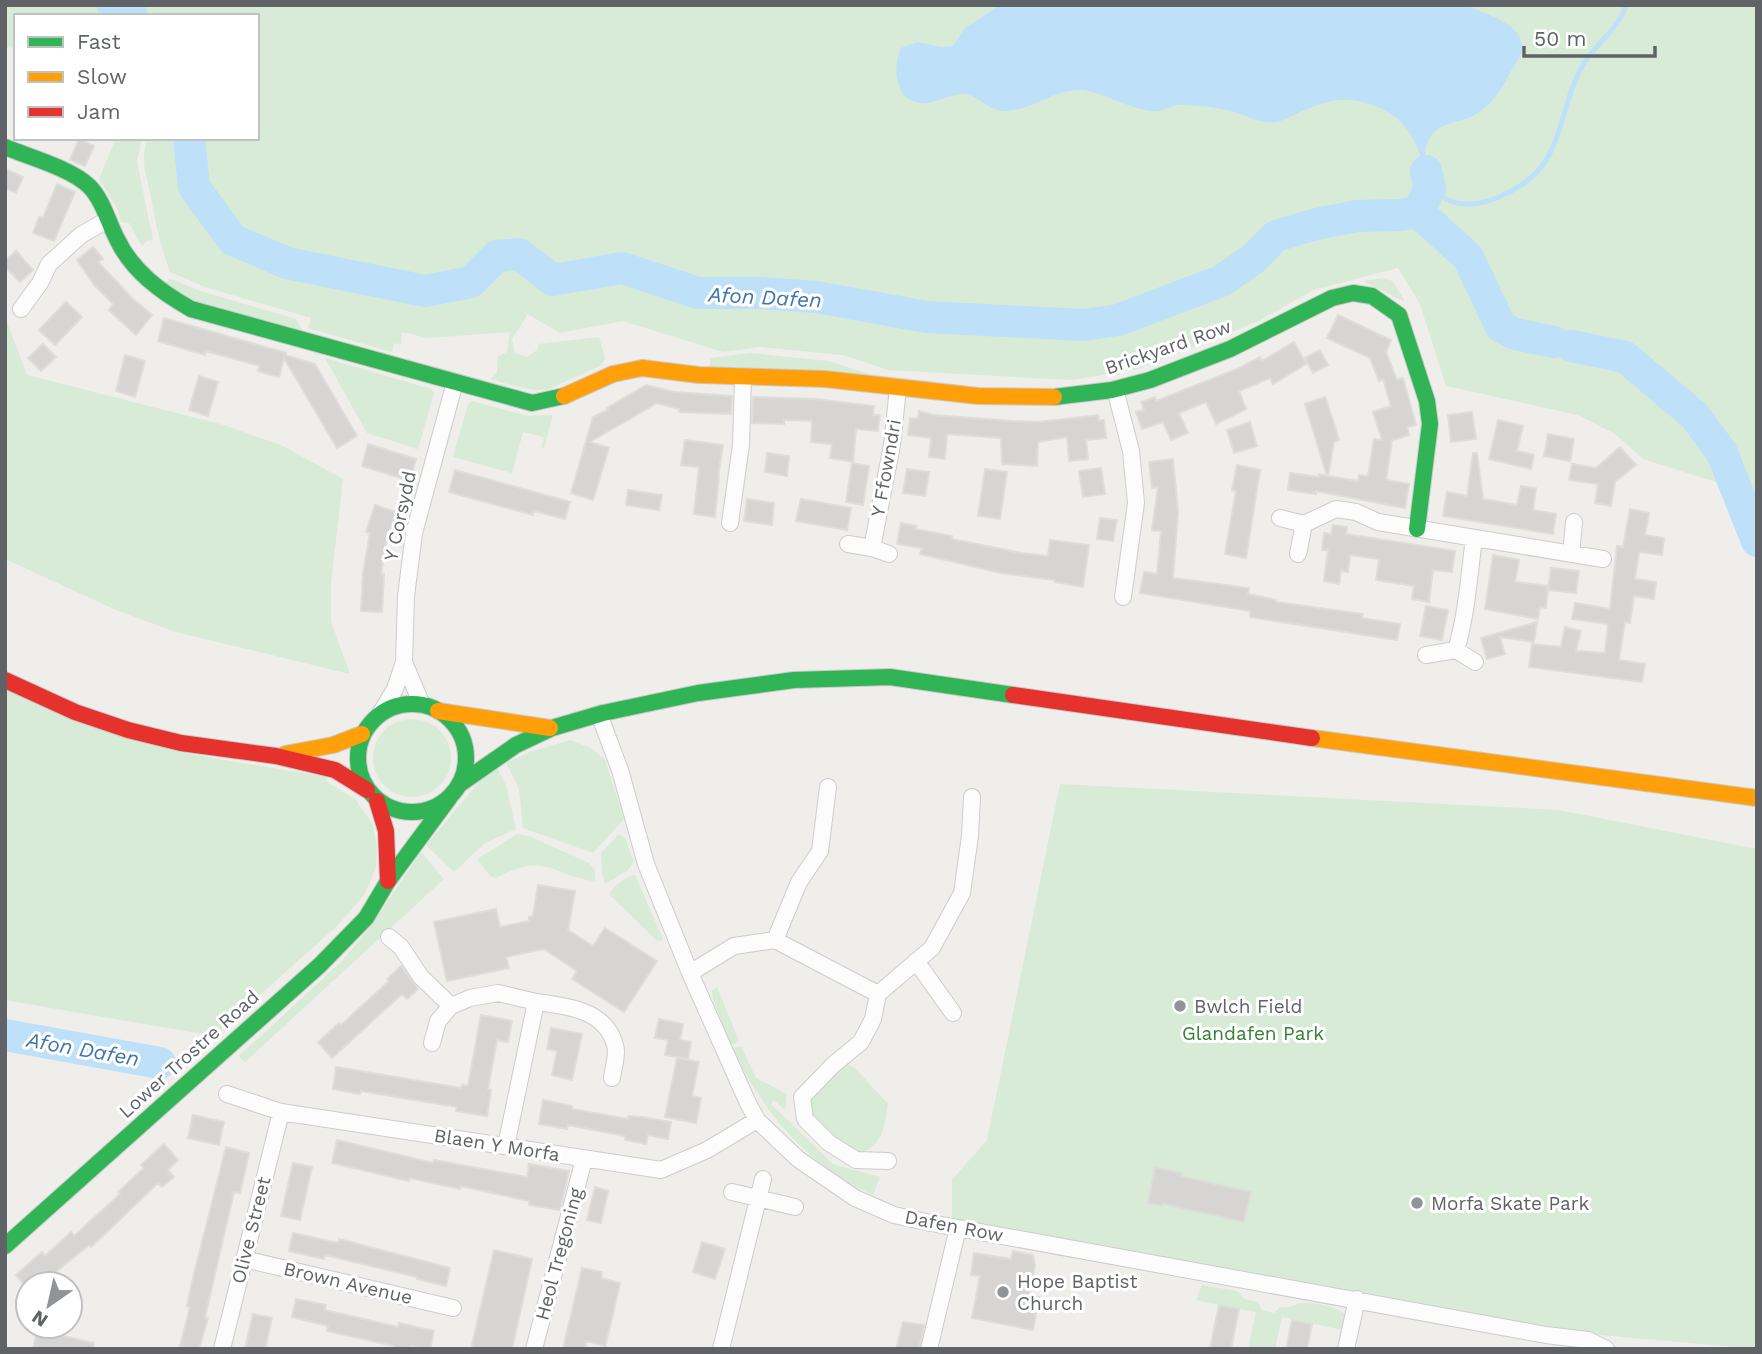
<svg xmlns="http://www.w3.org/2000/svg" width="1762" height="1354" font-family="'Work Sans',sans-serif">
<rect width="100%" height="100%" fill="#efeeea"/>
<path fill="#d8ebd6" d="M5,5h1752v490l-114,-36 -28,-25 -37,-19 -132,-29 -26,-82 -22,-36 -85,22 -54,31 -121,48 -65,11 -185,-10 -45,-15 -83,-8 -37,5 -100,-31 -64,12 -31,-19 -16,25 3,14 12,4 10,-7 2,-6 60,-7 6,21 -3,7 -55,25c-20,1 -39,-6 -57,-11l7,-6 1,-17 9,-4 3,-20 -82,6 -26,-6 -1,13 -7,-2 -2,9 -84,-24 3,-10 -106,-31 -35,-15c-9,-25 -15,-49 -19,-75 -4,-21 -12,-37 -3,-59h109v-122h-241v32l-11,-1z
M116,138h26l-5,24 16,78 -6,1 -5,5 -13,-23 -8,-1 -4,-14 -18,-29z
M169,278l31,13 96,28 7,13 -114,-33 -23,-14z
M1384,278l8,3 12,18 -1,2 -40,-20z
M5,317l22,58 197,50 59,21 60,33 -12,104v38l19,53 -174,-42 -60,-22 -111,-51z
M751,353l77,8 42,13 95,11 -256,-16 2,-11z
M325,358l106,31 3,4 -16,56 -51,-16z
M472,401l56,15 25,-1 -9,33 -3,-1 3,-10 -21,-5 -11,41 -59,-16 15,-53z
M5,688l173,64 149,25v5l29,18 17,25 4,24 -1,18 -11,27 -28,32 -123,110 -209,-36z
M373 758a39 39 0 1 1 78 0a39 39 0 1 1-78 0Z
M570,740l21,8 14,12 19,59 -31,34 -70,-25 -4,-39 -13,-26 24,-11z
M497,768l9,17 10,44 -31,14 -31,29 -28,-27 53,-63z
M1060,784l499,26 198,39v500l-190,-17 -615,-110v-42l35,-40z
M517,834l12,2 60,27 6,7v10l-2,1c-46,-8 -48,-29 -97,-3l-6,-2 -13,-17z
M619,834l6,4 9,24 -7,9 -22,13 -3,-11 -1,-20z
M421,852l23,27 -199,183 -6,-6 104,-96 28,-34z
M635,875l28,64 -2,2 -5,-1 -46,-45c1,-8 16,-19 25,-20z
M717,987l22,54 -8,4 -18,-46 -1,-8z
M741,1046l15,32 31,16 -2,16 -11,-10 -3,4 62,60 47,13 -7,18c-65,-29 -110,-82 -140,-146z
M848,1065l7,3 33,36c-4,24 -4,40 -29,50l-27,-16 -24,-25v-15l34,-32z
M1202,1285l35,6 8,8 13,3 4,8 12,3 6,-6c12,2 12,-3 22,-4 11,-1 37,4 43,12l-3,15 -60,-13 -7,32h-27l8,-37 -60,-12z"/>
<path fill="#bfe0f9" d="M1000,5h465c18,8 60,19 57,44 -1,8 -8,17 -12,24 -8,16 -18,32 -34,41 -15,10 -36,6 -47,25 -6,10 -4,20 -3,32 -11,-33 -20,-54 -54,-66 -30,-11 -49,-3 -76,9 -6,3 -13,7 -20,8 -17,3 -33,-9 -50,-12 -14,-3 -33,-5 -48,-5 -7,0 -13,6 -20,6 -22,2 -54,-19 -76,-21 -28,-1 -49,20 -76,21 -18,1 -26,-16 -43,-17 -17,0 -30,13 -47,8 -22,-6 -23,-37 -15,-54l16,-6 24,5 12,-1 12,-18z"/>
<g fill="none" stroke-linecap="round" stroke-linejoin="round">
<path stroke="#bfe0f9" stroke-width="5" d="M1430,188c10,8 20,15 34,16 27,2 68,-20 82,-44 17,-28 19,-61 34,-90 12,-24 38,-39 46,-65"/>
<path stroke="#bfe0f9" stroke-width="32" d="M113,5l19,11
M189,138l5,49 39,53 54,23 138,28 46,-9 26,-26 22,-2 34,26 69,-12 76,25h62l56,4 111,20 156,8 35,-5 103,-39 32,-22 23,-23 40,-12 41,-8 43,-1 18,-3
M1426,171l4,17 -12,24 50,45 33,70 14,7 39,8
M1572,346l53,11 70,59 27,37 35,88
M5,1035l155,28"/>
</g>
<path fill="#d6d5d3" stroke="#deddd9" stroke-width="2" d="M79,139l15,7 -9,20 -15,-6z
M5,169l18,8 -7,16 -11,-5z
M57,184l18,8 -21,49 -21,-8 6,-16 4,1z
M93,247l10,12 -5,3 35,37 19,16 -16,20 -27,-25 4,-6 -18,-18 -18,-26z
M16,251l17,19 -13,12 -15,-15v-6z
M66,302l16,15 -27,28 -16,-15z
M1338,315l53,25 -5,12 11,28 6,-2 13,47 -9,2 2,8 -19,6h2l-6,39 23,4 -4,24 -89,-17v3l-28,-4 2,-17 29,4v-3l8,2 -22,-72 20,-7 9,26 5,17 -5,2 -6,34 30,5 1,-6 9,1 6,-37 8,1 -9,-28 18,-6 -8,-27 -4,2 -9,-23 -43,-20z
M164,318l122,35 -1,2 30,9 42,72 -20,12 -53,-90 -5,19 -21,-6 2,-5 -54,-15 -1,4 -47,-14z
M1294,342l12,22 -33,20 -3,-6 -31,13 7,18 -30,15 -10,-22 -27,11 9,20 -17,7 -8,-18 -21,7 -6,-17 8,-2 -3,-8 14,-5 1,4 81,-32 23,-12 2,4z
M43,344l13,13 -15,14 -13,-13z
M1320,350l8,15 -15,8 -8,-15z
M125,355l20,6 -10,36 -19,-6z
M199,376l19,6 -10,34 -19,-6z
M646,385l28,7 58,4 -1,18 -52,-2v-3l-22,-6 -67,39 19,6 -16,52 -22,-7 22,-76 15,-7 -1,-2z
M753,397l63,2 58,7 -1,9h7l-2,16 -22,-2 -3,33 -23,-4 2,-14 -21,-2 1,-21 -28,-1v4l-32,-1z
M919,411l14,4 79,6 27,1 59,-7 1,6 5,-1 2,18 -20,2 2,19 -19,2 -2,-24 -29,5 -1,24 -35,-2 -1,-26 -54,-4 -2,25 -16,-2 2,-19 -23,-3 2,-17 8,1z
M1472,412l4,27 -25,3 -3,-27z
M1498,420l25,6 -6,25 17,4 -3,14 -42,-10z
M1250,422l7,24 -23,7 -7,-23z
M1548,434l26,5 -4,22 -26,-5z
M685,440l38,5 -5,32h1l-4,40 -21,-3 5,-47 -18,-2z
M368,444l48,15 -6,22 -48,-15z
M1620,447l16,18 -21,17 -4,24 -16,-3 3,-19 -29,-4 3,-16 24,4z
M767,453l22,3 -2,20 -22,-4z
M1473,453h4l6,46 34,6 4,-19 15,2 -3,22 23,4 -3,20 -110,-18 4,-24 20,4z
M1173,459l5,53 -5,66 76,10 -1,6 28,6v2l87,12 -1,4 38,6 -3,16 -147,-23v-6l-110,-18 4,-21 13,2 4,-43 -9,-1 6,-43 -6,1 -3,-26z
M852,463l17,3 -6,39 -17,-3z
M1237,465l23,5 -14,88 -21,-4 11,-63 -4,-1z
M1101,468l4,26 -22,3 -4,-26z
M907,469l22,3 -4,24 -22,-3z
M985,469l22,3 -7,47 -22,-3z
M455,470l115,32 -5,17 -31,-8 -1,4 -84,-23z
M628,490l34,5 -3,15 -33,-5z
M747,499l27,4 -2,22 -28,-4z
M801,499l50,9 -4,22 -51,-9z
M375,505l21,7 -10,29 -5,33h3l-2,38 -21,-1 2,-38 7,-40 -4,-1z
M1630,509l19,4 -4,22 19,3 -2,17 -23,-3 -4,27 21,3 -2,17 -20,-3 -4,27 -5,-1 -6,38 26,4 -3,18 -113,-15 3,-23 29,3 4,-20 16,4 -5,20 29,2 3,-29 -36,-5 3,-16 35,6 7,-63 6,1z
M1100,518l17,2 -4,21 -16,-2z
M901,523l15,3 -1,3 37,7v3l69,14 27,3 2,-16 39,5 -6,42 -28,-5v-2l-54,-7 -81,-19 2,-6 -25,-4z
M1333,525l14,2 -1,7 109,17 -3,21 -19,-2 -4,32 -17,-3 2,-13 -38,-6 3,-21 -29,-4 -2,17 -7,-1 -2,13 -15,-3 4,-31h-6l2,-17 7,1z
M1493,555l26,5 -4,22 33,4 -2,22 -6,-1 -2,12 -53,-10z
M1551,568l28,3 -3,22 -28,-3z
M1426,606l22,4 -6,30 -22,-4z
M1537,622l-3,20 -34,-5 5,17 -18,5 -6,-21z
M538,885l37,6 -7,39 25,16 12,-18 52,33 -33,51 -52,-33 5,-8 -33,-22 -38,8 3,11 -62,13 -13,-59 62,-13 4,18 29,-6v-4l4,-1z
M401,966l17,23 -11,10 -5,-5 -70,64 -14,-16 21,-19 2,2 48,-44 -2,-2z
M481,1015l31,6 -4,21 -11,-2 -9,49 3,1 -4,26 -31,-5 1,-4 -96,-16 -1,3 -27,-5 3,-22 125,21 1,-3 6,1z
M659,1019l24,5 -3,16 11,2 -3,17 -23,-4 3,-15 -13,-2z
M551,1028l31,6 -10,46 -20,-5 5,-24 -10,-2z
M677,1058l22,4 -7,34 9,2 -5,25 -31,-6z
M543,1100l29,6v3l56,10v-3l13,1 30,5 -3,17 -20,-4 -2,9 -21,-4v-4l-57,-11 -1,4 -28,-5z
M193,1115l31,7 -5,23 -31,-7z
M337,1140l96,23 1,-3 93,17 2,-13 40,7 -9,39 -31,-5v-4l-68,-15 -1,3 -50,-11 -1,3 -77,-18z
M164,1144l14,16 -10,10 6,7 -12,10 -4,-4 -67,64 -2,-2 -48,39h-13l-2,3 -10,-12 26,-23 3,4 26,-24 3,4 46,-42 -2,-2 26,-24 -3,-3z
M226,1147l23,6 -9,40 -6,-1 -29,125 3,1 -9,31h-9l-10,-3 10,-39 -3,-1 6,-28z
M293,1163l19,4 -12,53 -19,-4z
M1155,1167l27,6 -1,3 70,16 -7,30 -81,-18 -1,2 -14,-3z
M595,1187l13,4 -7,32 -14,-3z
M293,1233l45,10 1,-4 111,29 -4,18 -29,-7v-2l-92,-22 -1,4 -35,-8z
M702,1242l23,7 -10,30 -22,-7z
M494,1250l38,9 -20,90h-41z
M1013,1251l20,4 2,11 -6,29 10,2 -6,33 -61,-12 8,-42 -9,-1 3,-22 37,6z
M582,1268l20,4 -1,6 19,5 -10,44 -5,19 -19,-5 -1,8h-22z
M296,1299l30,6 -1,5 73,17 1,-4 35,8 -4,18 -19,-3 -1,3h-17l1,-3 -67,-15 1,-5 -36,-9z
M1219,1305l20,4 -8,40h-21z
M253,1314l19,4 -7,31h-20z
M1292,1320l20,4 -5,25h-21z
M903,1322l21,3 -5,24h-23z
M37,1330l57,13 -1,6h-60z"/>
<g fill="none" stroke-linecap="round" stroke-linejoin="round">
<g stroke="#cbcccc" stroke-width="18">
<path id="street" d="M21,309l19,-26 9,-19 32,-29 26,-15
M1115,389l16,62 5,52 -13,94
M1280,518l24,6 32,-15 20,3 22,10 225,37
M730,523l11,-78 2,-67
M1474,538c-5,38 -7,75 -18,112l19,12
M848,544l24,4 17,6
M872,548l20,-103 6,-57
M1298,554l6,-30
M1571,554l3,-32
M1426,655l30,-5
M404,662l18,43
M380,714l15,-25 9,-27 2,-66 8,-63 41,-151
M599,714l21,56 26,94 44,109 57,128 10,19 41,39 57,39 39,17 37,8 615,112 42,5 18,9
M389,937l12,10 20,30 30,29
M775,940l24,-58 21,-31 8,-64
M916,961l37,52
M690,973l44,-27 41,-6 103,54 54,-46 30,-55 8,-57 2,-39
M878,994l-5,25 -12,23 -28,23 -31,32 3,22 24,24 27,17 32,1
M536,1002c30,4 69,7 79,43 3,9 -2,24 -3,33
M432,1043l6,-22 13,-15 19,-8 28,-5 38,9 -30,144
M227,1094l54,18 380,58 46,-20 50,-30
M732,1192l63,15
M244,1259l209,49
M222,1349l59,-237
M534,1349l50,-190
M721,1349l42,-170
M929,1349l29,-121
M1346,1349l11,-50"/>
</g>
<g stroke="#cacacb" stroke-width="18">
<path id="fast" d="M5,147c24,10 65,21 84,39 14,14 19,36 28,53 15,32 44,53 74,70l341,94 32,-7
M1054,397l58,-7 38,-10 80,-31 102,-51 21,-5 19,3 27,19 28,86 3,23 -13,105
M358 758a54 54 0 1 1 108 0a54 54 0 1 1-108 0Z
M460,784l56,-39 36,-17 51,-15 95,-20 96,-13 96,-3 123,18
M5,1246l315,-281 46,-47 22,-37 62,-84"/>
</g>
<g stroke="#cacacb" stroke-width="18">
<path id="slow" d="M564,396l49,-22 29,-6 57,7 126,4 153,17 76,1
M438,711l112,17
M1312,738l445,60
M285,754l48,-9 29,-11"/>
</g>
<g stroke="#cacacb" stroke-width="18">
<path id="jam" d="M5,680l70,32 53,18 53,13 95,13 59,14 32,20
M1013,695l299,43
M377,801l9,30 2,50"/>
</g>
<use href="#street" stroke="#fdfcfc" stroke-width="16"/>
<use href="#fast" stroke="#30b455" stroke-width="16"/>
<use href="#slow" stroke="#ff9f0a" stroke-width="16"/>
<use href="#jam" stroke="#e5322d" stroke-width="16"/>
</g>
<g fill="#919496" stroke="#fff" stroke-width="2.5">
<circle cx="1180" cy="1006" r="7"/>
<circle cx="1417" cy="1203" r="7"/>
<circle cx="1003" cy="1292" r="7"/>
</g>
<g text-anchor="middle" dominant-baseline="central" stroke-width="6" stroke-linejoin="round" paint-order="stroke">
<g font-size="19" fill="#5f6368" stroke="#fff">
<text transform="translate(1168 347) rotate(-19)">Brickyard Row</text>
<text transform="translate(886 468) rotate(-80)">Y Ffowndri</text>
<text transform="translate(400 516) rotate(-78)">Y Corsydd</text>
<text transform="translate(189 1054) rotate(-42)">Lower Trostre Road</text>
<text transform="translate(497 1145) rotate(9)">Blaen Y Morfa</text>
<text transform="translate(954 1226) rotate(11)">Dafen Row</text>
<text transform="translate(251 1230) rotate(-76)">Olive Street</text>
<text transform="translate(559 1254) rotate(-75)">Heol Tregoning</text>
<text transform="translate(348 1283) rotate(13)">Brown Avenue</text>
</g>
<g font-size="19" fill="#5f6368" stroke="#fff" text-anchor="start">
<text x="1194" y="1006">Bwlch Field</text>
<text x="1431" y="1203">Morfa Skate Park</text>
<text x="1017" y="1281">Hope Baptist<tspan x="1017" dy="22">Church</tspan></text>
</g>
<g font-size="19" fill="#348238" stroke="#fff">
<text x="1253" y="1033">Glandafen Park</text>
</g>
<g font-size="21" font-style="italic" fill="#4174aa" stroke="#fff">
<text transform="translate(765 297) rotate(3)">Afon Dafen</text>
<text transform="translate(83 1049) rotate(10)">Afon Dafen</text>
</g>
</g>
<rect width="1762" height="1354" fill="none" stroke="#5f6368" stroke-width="14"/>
<rect x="14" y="14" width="245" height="126" fill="#ffffff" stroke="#bfc1c3" stroke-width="2"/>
<rect x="28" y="37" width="35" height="10" fill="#30b455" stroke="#bfc1c3" stroke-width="2"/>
<text x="77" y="49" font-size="21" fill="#5f6368">Fast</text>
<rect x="28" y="72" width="35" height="10" fill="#ff9f0a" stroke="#bfc1c3" stroke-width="2"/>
<text x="77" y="84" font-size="21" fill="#5f6368">Slow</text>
<rect x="28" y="107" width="35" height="10" fill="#e5322d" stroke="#bfc1c3" stroke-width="2"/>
<text x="77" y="119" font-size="21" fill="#5f6368">Jam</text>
<g transform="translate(49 1305) rotate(214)"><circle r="33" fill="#ffffff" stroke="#bfc1c3" stroke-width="2"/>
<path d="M0-5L12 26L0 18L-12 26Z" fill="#919496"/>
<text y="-10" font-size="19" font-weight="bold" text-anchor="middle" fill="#5f6368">N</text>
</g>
<path d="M1524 46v10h131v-10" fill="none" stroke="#5f6368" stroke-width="3.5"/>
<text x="1534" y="46" font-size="21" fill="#5f6368" stroke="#ffffff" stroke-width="5" paint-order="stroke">50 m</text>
</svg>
